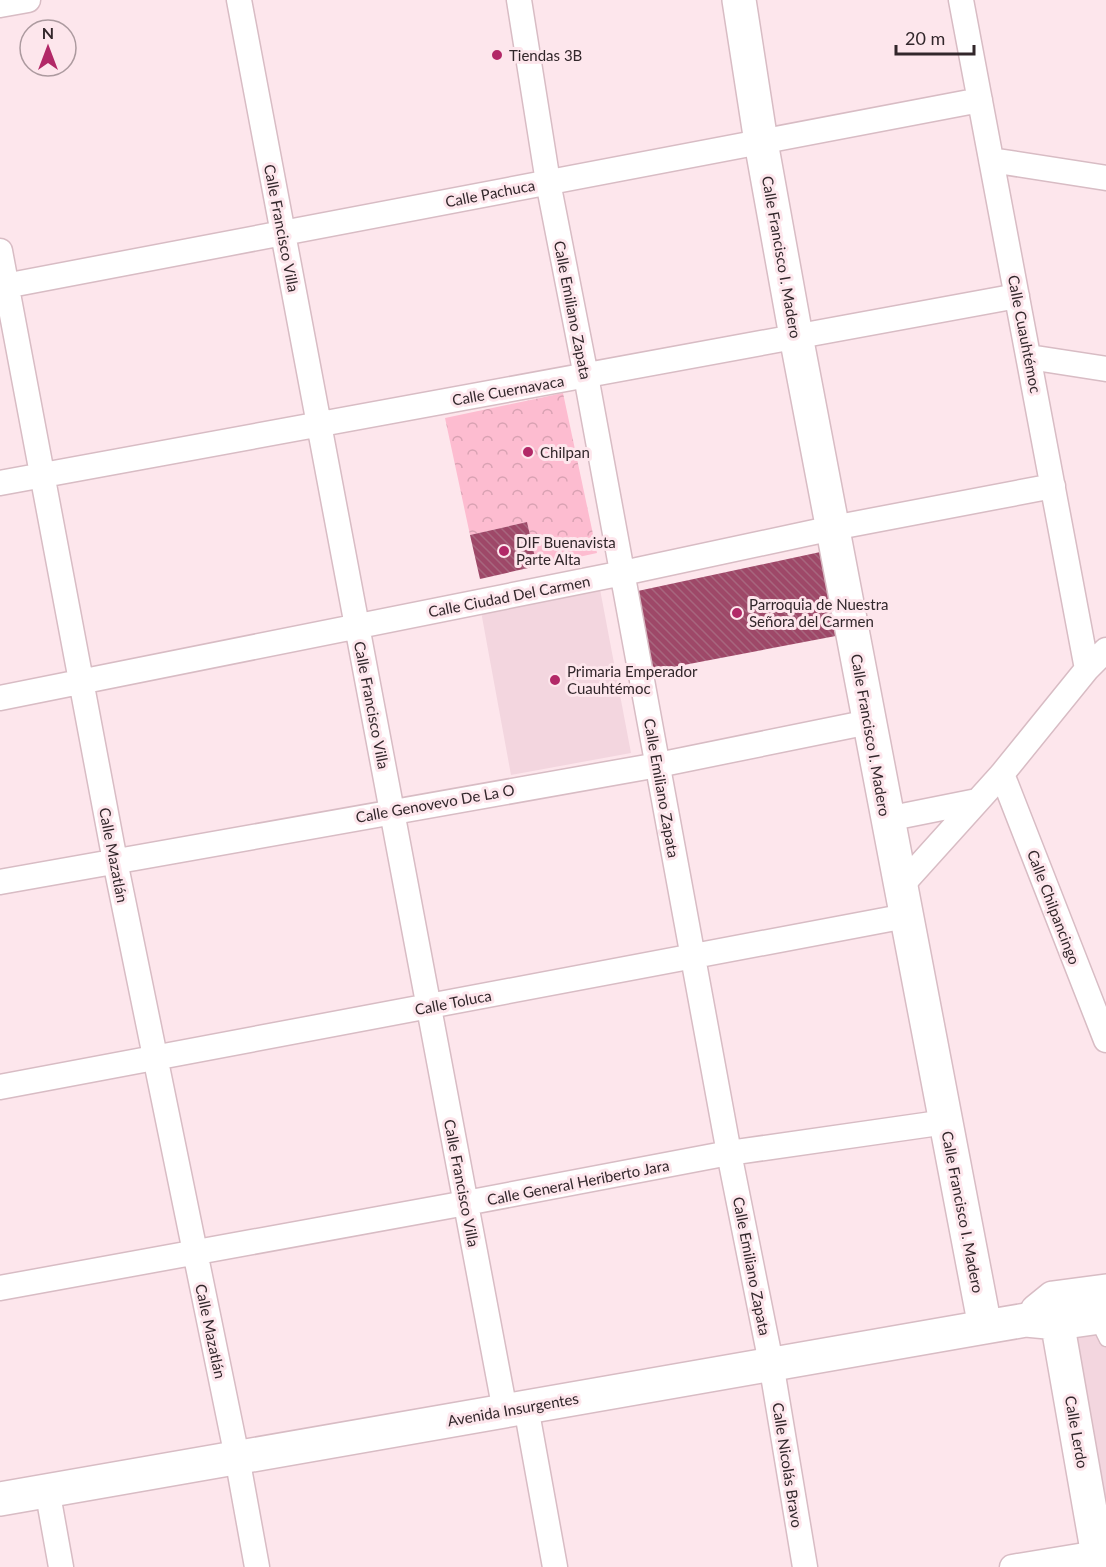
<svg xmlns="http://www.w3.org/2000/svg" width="1106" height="1567" font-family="Lato,sans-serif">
<defs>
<pattern id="park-crowns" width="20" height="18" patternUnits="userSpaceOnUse" patternTransform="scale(1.5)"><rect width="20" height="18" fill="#fdbcd0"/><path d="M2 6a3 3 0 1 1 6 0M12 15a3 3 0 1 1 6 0" fill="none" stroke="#d9a2b3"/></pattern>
<pattern id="building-back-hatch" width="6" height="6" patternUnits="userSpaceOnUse" patternTransform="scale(1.5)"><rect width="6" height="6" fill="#9e4868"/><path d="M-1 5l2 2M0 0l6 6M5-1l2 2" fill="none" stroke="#a7667e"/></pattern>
</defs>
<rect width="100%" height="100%" fill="#fde6ec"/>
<path fill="#f3d6df" d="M599,584l32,169 -120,22 -31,-169z
M1106,1329v197l-34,-191z"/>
<path fill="url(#park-crowns)" d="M563,393l34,160 -60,13 -10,-44 -57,13 -25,-117z"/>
<path fill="url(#building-back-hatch)" d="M527,522l10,44 -57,13 -10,-44z
M825,551l16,84 -194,37 -14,-80z"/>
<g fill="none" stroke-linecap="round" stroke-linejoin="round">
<g stroke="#d8bcc4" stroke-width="15">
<path id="lane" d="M1096,1320l10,20"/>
</g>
<g stroke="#d8bcc4" stroke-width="27">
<path id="street" d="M239,0l266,1411
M519,0l29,182 38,194 143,777 42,210 34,204
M961,0l126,669
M0,5l28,-5
M991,160l115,18
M0,251l115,610 122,596 20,110
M0,287l980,-187
M1029,357l77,12
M0,483l1017,-187
M0,698l623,-125 210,-45 220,-42
M1002,774l104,266
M887,819l90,-18
M0,882l658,-117 211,-43
M901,886l101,-112 85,-105 19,-19
M0,1087l906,-171
M0,1288l466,-85 263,-50 217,-31
M526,1407l29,160
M47,1489l14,78
M1012,1567l85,-14"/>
</g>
<g stroke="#d8bcc4" stroke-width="36">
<path id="secondary" d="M739,0l22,142 35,194 189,991
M1053,1298l47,269
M1037,1311l16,-13 53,-7
M0,1499l985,-172 41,-7 32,3 48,-7"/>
</g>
<use href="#lane" stroke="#fff" stroke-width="12"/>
<use href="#street" stroke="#fff" stroke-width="24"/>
<use href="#secondary" stroke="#fff" stroke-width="33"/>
</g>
<g fill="#b22867" stroke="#fde6ec" stroke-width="2">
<circle cx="497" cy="55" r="6"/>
<circle cx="528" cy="452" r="6"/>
<circle cx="504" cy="551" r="6"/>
<circle cx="737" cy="613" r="6"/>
<circle cx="555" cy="680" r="6"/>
</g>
<g text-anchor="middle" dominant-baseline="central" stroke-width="6" stroke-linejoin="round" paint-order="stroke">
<g font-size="15" fill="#32272b" stroke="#fde6ec" text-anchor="start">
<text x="509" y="55">Tiendas 3B</text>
<text x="540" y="452">Chilpan</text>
<text x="516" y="542">DIF Buenavista<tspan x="516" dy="17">Parte Alta</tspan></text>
<text x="749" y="604">Parroquia de Nuestra<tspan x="749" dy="17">Señora del Carmen</tspan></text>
<text x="567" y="671">Primaria Emperador<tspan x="567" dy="17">Cuauhtémoc</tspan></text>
</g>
<g font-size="15" fill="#32272b" stroke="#fde6ec">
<text transform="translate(490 193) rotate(-11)">Calle Pachuca</text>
<text transform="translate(282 228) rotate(79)">Calle Francisco Villa</text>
<text transform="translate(782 257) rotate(80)">Calle Francisco I. Madero</text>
<text transform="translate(573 310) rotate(79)">Calle Emiliano Zapata</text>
<text transform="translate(1025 334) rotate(79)">Calle Cuauhtémoc</text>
<text transform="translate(508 390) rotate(-10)">Calle Cuernavaca</text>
<text transform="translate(509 596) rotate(-11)">Calle Ciudad Del Carmen</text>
<text transform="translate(372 705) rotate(79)">Calle Francisco Villa</text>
<text transform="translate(871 735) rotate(80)">Calle Francisco I. Madero</text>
<text transform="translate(662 788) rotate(80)">Calle Emiliano Zapata</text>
<text transform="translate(435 803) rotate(-10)">Calle Genovevo De La O</text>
<text transform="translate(114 855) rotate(79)">Calle Mazatlán</text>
<text transform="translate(1054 907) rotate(69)">Calle Chilpancingo</text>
<text transform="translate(453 1002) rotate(-11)">Calle Toluca</text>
<text transform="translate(578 1182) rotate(-11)">Calle General Heriberto Jara</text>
<text transform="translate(462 1183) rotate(79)">Calle Francisco Villa</text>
<text transform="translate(963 1212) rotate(79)">Calle Francisco I. Madero</text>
<text transform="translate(752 1266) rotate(79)">Calle Emiliano Zapata</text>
<text transform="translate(211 1331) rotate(78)">Calle Mazatlán</text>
<text transform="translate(513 1409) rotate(-10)">Avenida Insurgentes</text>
<text transform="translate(1077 1432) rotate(80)">Calle Lerdo</text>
<text transform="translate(788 1465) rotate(81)">Calle Nicolás Bravo</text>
</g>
</g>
<g transform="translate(48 48)"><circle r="28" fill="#fde6ec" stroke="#ac9a9f" stroke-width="1.5"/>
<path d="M0-4.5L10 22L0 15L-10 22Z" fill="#b22867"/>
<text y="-9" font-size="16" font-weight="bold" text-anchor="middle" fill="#32272b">N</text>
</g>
<path d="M896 45v9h78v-9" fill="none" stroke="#32272b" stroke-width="3"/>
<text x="905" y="45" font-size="18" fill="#32272b" stroke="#fde6ec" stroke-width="4.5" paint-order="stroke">20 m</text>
</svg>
